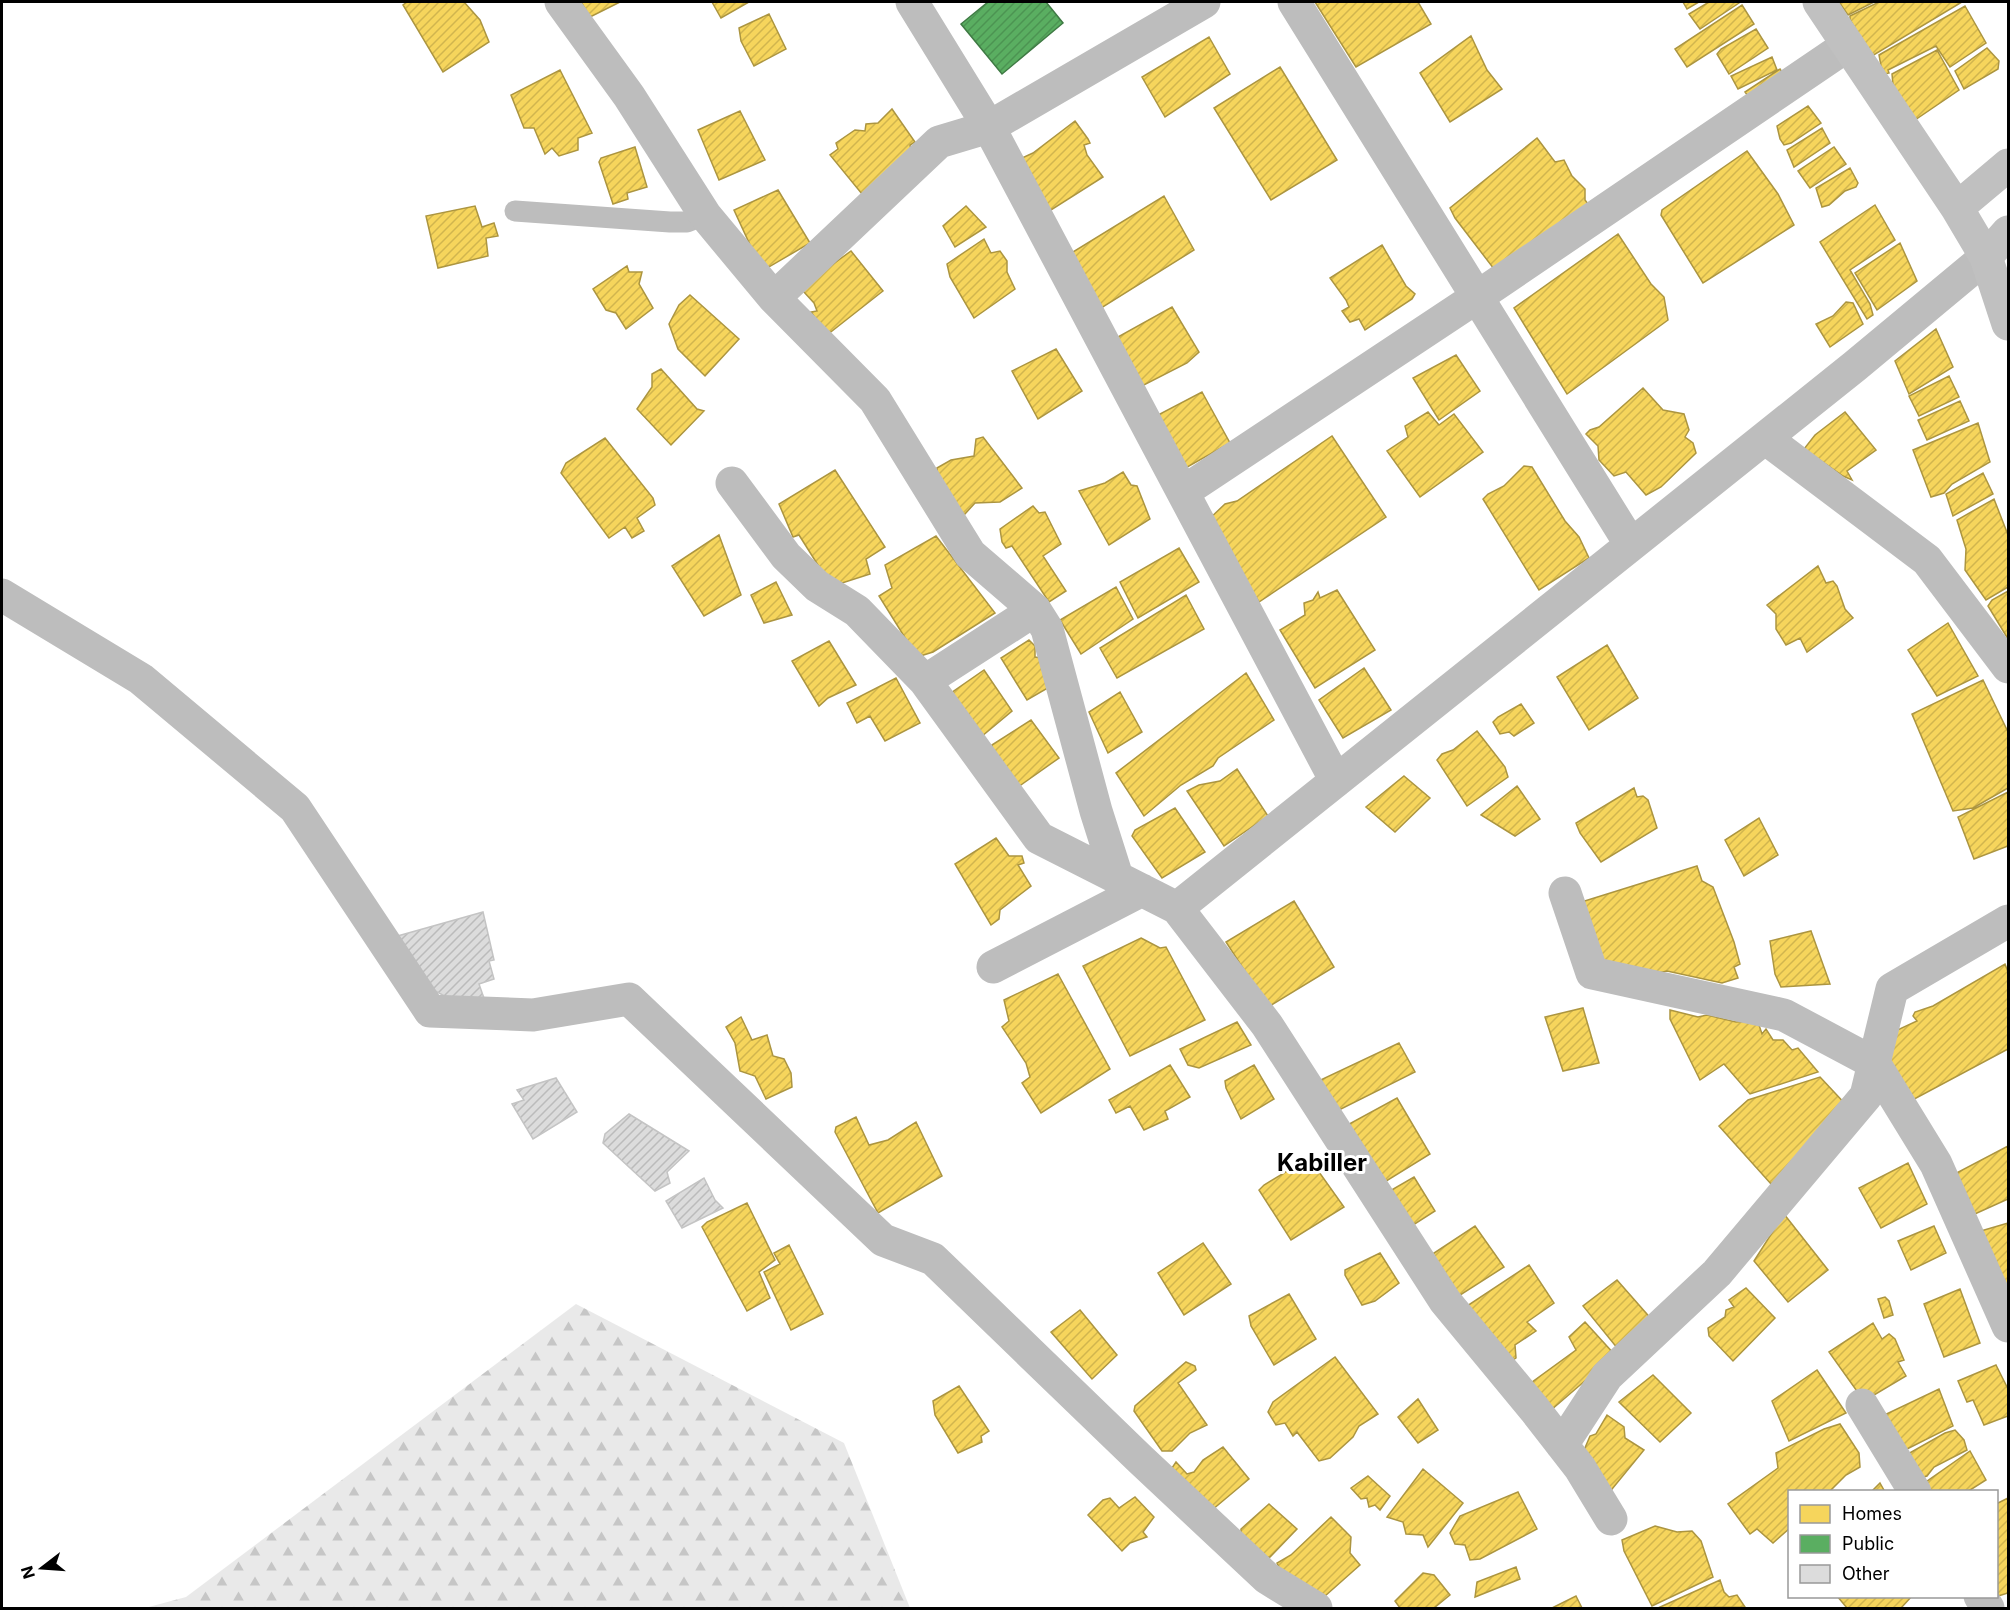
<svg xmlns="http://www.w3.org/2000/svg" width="2010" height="1610" font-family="Inter,sans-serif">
<defs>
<pattern id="forest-firs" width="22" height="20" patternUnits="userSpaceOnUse" patternTransform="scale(1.5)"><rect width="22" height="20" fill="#e9e9e9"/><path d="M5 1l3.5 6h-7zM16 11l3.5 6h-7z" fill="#c6c6c6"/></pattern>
<pattern id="homes-hatch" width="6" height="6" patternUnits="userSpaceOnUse" patternTransform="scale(1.5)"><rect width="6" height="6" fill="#f6d55c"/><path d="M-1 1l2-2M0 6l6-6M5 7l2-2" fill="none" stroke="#d1b54e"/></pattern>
<pattern id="public-hatch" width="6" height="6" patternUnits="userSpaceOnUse" patternTransform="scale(1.5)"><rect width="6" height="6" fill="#5aae61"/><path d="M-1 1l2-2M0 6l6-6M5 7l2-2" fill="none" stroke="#4c9452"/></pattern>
<pattern id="building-hatch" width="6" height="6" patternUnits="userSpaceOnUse" patternTransform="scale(1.5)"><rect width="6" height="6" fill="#dcdcdc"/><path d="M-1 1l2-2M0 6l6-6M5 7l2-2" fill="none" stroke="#bbb"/></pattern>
</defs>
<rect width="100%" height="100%" fill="#fff"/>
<path fill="url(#forest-firs)" d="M576,1304l268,139 66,165h-765l41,-11z"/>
<path fill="url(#homes-hatch)" stroke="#ac9540" stroke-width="1.5" d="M407,2h57l16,18 9,22 -46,30 -40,-67z
M581,2h39l-30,15z
M712,2h37l-28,16z
M1315,2h103l13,22 -75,43z
M1683,2h16l-12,7z
M1709,2h29l1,1 -39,26 -11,-15z
M1839,2h35l-26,13z
M1879,2h83l-90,54 -22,-36v-4z
M1742,5l12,19 -67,43 -12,-18z
M1965,6l21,37 -36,24 -14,-21 -48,24 1,3 -4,1 -4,-8 -2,-11z
M769,14l17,35 -32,17 -13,-25 -2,-13z
M1756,29l12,19 -39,26 -12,-20 4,-5z
M1471,36l16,34 15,19 -52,33 -30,-49z
M1209,37l21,37 -65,43 -23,-40z
M1987,48l12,13 -1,8 -34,20 -9,-18z
M1937,50l22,40 -44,30 -22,-35 -1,-11z
M1772,57l5,13 -39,19 -7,-13z
M1280,67l57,93 -66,40 -57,-92z
M1780,69l5,8 -35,22 -5,-7z
M560,70l32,63 -14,5v12l-19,6 -7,-8 -7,6 -11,-26h-10l-13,-33z
M1808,106l13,17 -30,20 -7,2 -4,-6 -3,-13z
M892,109l23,33 -5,3 2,8 -50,41 -32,-39 8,-6 -2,-6 19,-13 10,1 1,-7 12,-1z
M740,111l25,49 -46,20 -21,-50z
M1075,121l13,18 2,4 -6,2 3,10 16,22 -63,40 -29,-54 22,-10z
M1822,128l8,15 -36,24 -7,-17z
M1537,138l18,24 9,-2 8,16 13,13v11l12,16 -90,70 -52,-68 -5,-10z
M635,147l12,40 -20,6 1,6 -15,5 -14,-42 2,-4z
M1834,147l12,17 -36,24 -12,-17z
M1747,151l31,43 16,31 -91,58 -42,-68 1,-5z
M1850,168l8,15 -2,4 -11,4 -16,14 -7,2 -6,-19z
M778,190l32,53 -48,28 -28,-61z
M1164,196l30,54 -96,60 -30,-55z
M1875,205l20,35 -45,30 20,34 3,11 -6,4 -47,-77z
M475,206l7,21 12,-4 4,13 -12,2 2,18 -50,12 -12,-52z
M966,206l20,21 -31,20 -12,-21z
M1618,234l33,50 13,13 4,23 -101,74 -53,-86z
M984,239l7,14 9,-2 7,10v11l8,17 -41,29 -24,-41 -3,-13z
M1900,243l17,38 -40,29 -22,-37z
M1382,245l24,41 9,8 -3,5 -47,31 -6,-11 -9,3 -8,-11 7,-4 -3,-7 -16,-22z
M851,251l32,40 -56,44 -16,-23 6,-1 -3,-8 -11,-12 8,-11z
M627,266l2,6h13l-3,12 14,24 -27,21 -10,-16 -10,-3 -13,-21z
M690,295l49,44 -34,37 -27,-27 -9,-25 10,-19z
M1846,302l7,1 10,21 -33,23 -14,-23 17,-8z
M1172,307l27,45 -12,11 -49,25 -22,-50z
M1936,329l17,38 -44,27 -14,-33z
M1056,349l26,42 -44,28 -26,-48z
M1456,355l24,36 -41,29 -26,-42z
M661,369l36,40 7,2 -33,34 -34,-36 15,-22v-13z
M1949,376l10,21 -40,19 -10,-20z
M1643,388l20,22 21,4 5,16 -4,7 8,6 3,10 -35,34 -15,8 -20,-23 -12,4 -15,-16 -1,-14 -12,-12 4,-4 9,-3z
M1202,392l28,51 -48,27 -26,-54z
M1960,401l9,20 -42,19 -9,-20z
M1428,412l11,13 15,-11 29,38 -63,45 -33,-46 21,-14 -3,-11z
M1845,412l31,38 -29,21 5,9 -9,-4 -39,-27 11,-14z
M1978,423l12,39 -38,22 -8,9 -13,4 -18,-47z
M1332,436l54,81 -127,85 -52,-81 18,-17 12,-3z
M983,437l39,51 -22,14 -25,1 -11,12 -26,-36 -1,-11 14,-8 23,-4 2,-17z
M605,438l48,60 2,7 -18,13 7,13 -12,7 -7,-11 -16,11 -48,-65 5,-10z
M1524,466l8,1 33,54 14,16 10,21 -50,32 -56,-91 5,-5 16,-8z
M835,470l50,77 -19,12 4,15 -31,10 -11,-3 -29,-46 -6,2 -14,-33z
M1123,472l8,13 6,1 13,33 -41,26 -30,-54 26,-8z
M1983,473l10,21 -40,22 -7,-22z
M1994,499l14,36v52l-22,13 -21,-30 1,-21 -9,-29z
M1033,506l6,7 6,-1 16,32 -18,12 23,35 -17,11 -37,-56 -6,2 -4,-6 -2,-13z
M719,535l22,60 -37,21 -32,-50z
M936,536l59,77 -62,39 -16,5 -38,-61 13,-8 -7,-23z
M1179,548l20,34 -61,36 -18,-36z
M1818,566l8,17 7,-2 4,5 8,23 8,9 -46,34 -7,-14 -14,7 -10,-16v-15l-9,-9z
M776,582l16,33 -28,8 -13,-28z
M1116,587l17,32 -52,35 -21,-34z
M1337,590l38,60 -60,38 -35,-58 25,-15 -1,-12 9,-3 5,-8 2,6z
M2008,591v48l-20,-33 4,-6z
M1186,595l18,34 -87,49 -17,-30z
M1948,623l30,53 -41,20 -29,-46z
M1029,640l6,6v11l7,1 11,27 -26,15 -26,-42z
M829,641l27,44 -28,13 -9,8 -27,-45z
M1607,645l31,53 -49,32 -32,-53z
M1364,668l27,42 -48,28 -24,-38z
M984,670l28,41 -31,26 -30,-44z
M1246,673l28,47 -56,38 -5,8 -32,19 -37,31 -28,-43z
M896,678l24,45 -35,18 -15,-25 -13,7 -10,-20z
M1983,680l25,52v56l-35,20 -20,3 -41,-97z
M1120,692l22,40 -34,21 -19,-41z
M1521,704l13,19 -20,13 -5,-4 -9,2 -7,-12 5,-5z
M1031,720l28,38 -41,29 -25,-34 -1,-8z
M1477,731l28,36 3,10 -41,29 -30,-46 5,-6 11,-4z
M1237,769l31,47 -44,30 -37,-55 12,-6 21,-4z
M1404,776l26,22 -35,34 -29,-25z
M1517,786l23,33 -25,17 -34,-21z
M1634,788l3,9 6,-1 5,4 9,28 -56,34 -21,-29 -4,-10z
M2008,792v54l-34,13 -16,-42z
M1175,808l30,44 -43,26 -30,-42 3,-6z
M1759,818l19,37 -34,21 -19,-36z
M996,838l13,18h13l2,7 -6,2 13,21 -31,24 -1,9 -8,6 -36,-61z
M1697,866l5,15 11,6 21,55 6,22 -6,3 4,11 -16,5 -55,-12 -9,2 -63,-12 -20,-57z
M1294,901l40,66 -66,40 -42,-65z
M1811,931l19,53 -49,3 -6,-13 -5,-33z
M1141,938l19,10 6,-1 39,73 -75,36 -47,-90z
M2005,964l3,8v77l-103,55 -26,-52 14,-20 24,-11 -4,-5 2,-4 18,-6z
M1058,974l52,95 -69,44 -19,-30 8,-6 -4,-14 -24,-36 7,-6 -5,-21z
M1583,1008l16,55 -36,8 -18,-54z
M1670,1010l28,7 9,-2 29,7 15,-1 8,4 3,9 4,-5 7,11h10l9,10 6,-2 20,24 -68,22 -26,-30 -24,16 -30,-61z
M741,1017l11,23 15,-5 6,21 11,3 7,14 1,14 -26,12 -11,-23 -15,-5 -5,-28 -9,-16z
M1237,1022l14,23 -52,23 -11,-3 -8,-16z
M1399,1043l16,29 -86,43 -17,-31z
M1170,1065l20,32 -25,14 3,8 -24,11 -14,-24 -14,7 -7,-13z
M1254,1065l20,34 -33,20 -15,-31 -1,-7z
M1820,1077l29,31 -78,76 -52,-58 29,-26z
M1397,1098l33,56 -55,34 -35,-59z
M856,1117l13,28 19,-5 28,-18 26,54 -64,37 -43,-81 1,-5z
M2008,1146v53l-42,19 -21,-39z
M1309,1158l35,49 -53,33 -32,-50 5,-5z
M1908,1163l19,41 -46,24 -22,-40z
M1414,1177l21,34 -28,18 -19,-37z
M747,1203l28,57 -16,12 11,26 -23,13 -45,-84 5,-5z
M1784,1214l44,56 -40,32 -34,-41z
M2008,1223v61l-14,6 -20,-57z
M1475,1226l29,41 -50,32 -26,-42z
M1934,1226l12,27 -35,17 -13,-29z
M1203,1243l28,41 -47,31 -26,-42z
M789,1245l34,69 -32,16 -27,-58 16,-8 -6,-11z
M1380,1253l19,30 -24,18 -13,4 -17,-30v-5z
M1529,1265l25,38 -27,19 9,9 -21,14 1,13 -14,10 -38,-60z
M1617,1280l36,41 -35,28 -35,-43z
M1746,1288l29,30 -42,43 -24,-25 -1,-8 17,-11 1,-7 8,-3 -5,-7z
M1960,1289l20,54 -36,14 -20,-53z
M1289,1294l27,45 -42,26 -23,-39 -2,-10z
M1885,1297l4,4 4,14 -9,3 -6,-19z
M1080,1310l37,45 -25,24 -41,-47z
M1585,1322l30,33 -72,62 -22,-27 55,-40 -7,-13z
M1873,1323l9,16 7,-5 6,5 9,21 -6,2 8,14 -42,25 -35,-49z
M1335,1357l43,57 -19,12 -6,11 -23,21 -11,3 -22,-29 -4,4 -8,-13 -9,2 -8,-13 5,-10z
M1186,1362l9,4 1,4 -18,13 29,42 -17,8 -18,18h-10l-28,-40 1,-5z
M1996,1365l12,24v27l-24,9 -11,-25 -6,2 -9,-21z
M1817,1370l29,43 -57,28 -17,-40z
M1653,1375l38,38 -31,29 -41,-40z
M959,1386l30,45 -8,5 1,6 -24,11 -23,-38 -2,-14z
M1939,1389l14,37 -48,24 -27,-32z
M1418,1399l20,31 -20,13 -20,-26z
M1607,1415l17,12 1,11 19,12 -36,44 -26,-39 8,-19 6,-2z
M1840,1424l19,29 1,14 -14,8 -17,17h-39v36l-17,15 -16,-14 -7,5 -22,-30 50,-36 -2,-15 48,-24z
M1955,1430l9,10 3,10 -33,17 -7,9 -7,2 -14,-23 39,-22z
M1223,1447l26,32 -37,31 -40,-42 4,-6 11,12 7,-2 9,-12z
M1970,1451l16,29 -19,12h-38l-6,-8z
M1423,1469l40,34 -35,44 -5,-12 -17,-1 -3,-12 -16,-5z
M1368,1476l22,20 -10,14 -5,-5 -6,2 -2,-9 -6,1 -10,-11z
M1880,1483l5,9h-14z
M1518,1492l19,37 -57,30 -10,1 -5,-15 -10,-1 -5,-11 10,-17z
M1135,1497l19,20 -11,15 4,5 -17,6 -8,8 -34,-36 15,-15 7,-2 9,10z
M2008,1498v95l-10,3 -2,-5v-87z
M1269,1504l28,25 -27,28 -7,2 -22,-22v-8z
M1331,1517l20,20 -1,16 10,12 -44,39 -36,-34 -3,-7 14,-8z
M1655,1526l22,6 15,-1 9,10 12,36 -61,29 -28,-55 -2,-11z
M1516,1567l4,12 -45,18 2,-15z
M1423,1573l11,2 16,20 -16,13h-34l-5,-7z
M1720,1580l4,12 5,5 8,-2 8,12 -87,1z
M1576,1596l6,12h-30z
M1837,1596h75l-11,12h-54z"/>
<path fill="url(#public-hatch)" stroke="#3f7a44" stroke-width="1.5" d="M988,2h58l17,21 -61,51 -41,-50z"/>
<path fill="url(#building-hatch)" stroke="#c4c4c4" stroke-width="1.5" d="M483,912l11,48 -5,1 5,18 -15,5 7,20 -32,-3 -34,-18 -33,-44z
M556,1078l21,34 -44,27 -21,-35 12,-4 -7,-10z
M629,1114l60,37 -22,21 3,11 -15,8 -52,-48 2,-9z
M704,1178l11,22 8,8 -41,20 -16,-27z"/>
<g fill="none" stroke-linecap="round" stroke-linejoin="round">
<path stroke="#bdbdbd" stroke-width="21" d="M515,211l155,11h17l18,-7"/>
<path stroke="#bdbdbd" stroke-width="33" d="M561,2l68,94 76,119 69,83 101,102 95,154 65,56 -110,71 114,157 138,70 90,117 178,276 90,109 45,58 31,51
M912,2l77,125 347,654
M1294,2l337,543
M774,298l165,-156 50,-15 215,-125
M1765,438l162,122 81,107
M732,483l54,73 31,30 40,25 68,70
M1183,492l294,-195 371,-252
M2,595l139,84 154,129 135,203 103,4 96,-16 254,241 50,19 207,200 127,119 49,30
M1035,610l12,19 49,182 21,66
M1565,893l27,80 192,42 90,48 62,101 72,162
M1177,908l678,-542 131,-109
M993,967l149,-77
M1862,1405l53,87
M1562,1445l45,-69 110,-103 149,-177 26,-107 116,-68
M1980,1596l8,12"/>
<path stroke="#c0c0c0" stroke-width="33" d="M1819,2l138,206 29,49 22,67
M1957,208l51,-43
M1986,257l22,-25"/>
</g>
<g text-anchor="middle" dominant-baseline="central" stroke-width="6" stroke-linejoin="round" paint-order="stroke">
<g font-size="24" font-weight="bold" fill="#000" stroke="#fff">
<text x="1322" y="1162">Kabiller</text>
</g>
</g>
<rect width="2010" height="1610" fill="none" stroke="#000000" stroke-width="6"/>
<rect x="1788" y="1490" width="210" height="108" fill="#ffffff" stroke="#999999" stroke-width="1.5"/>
<rect x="1800" y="1505" width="30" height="18" fill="#f6d55c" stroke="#999999" stroke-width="1.5"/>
<text x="1842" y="1520" font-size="18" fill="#000000">Homes</text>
<rect x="1800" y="1535" width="30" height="18" fill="#5aae61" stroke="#999999" stroke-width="1.5"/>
<text x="1842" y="1550" font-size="18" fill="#000000">Public</text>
<rect x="1800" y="1565" width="30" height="18" fill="#dcdcdc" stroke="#999999" stroke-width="1.5"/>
<text x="1842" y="1580" font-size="18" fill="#000000">Other</text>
<g transform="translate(42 1568) rotate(253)" stroke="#ffffff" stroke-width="4.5" paint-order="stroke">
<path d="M0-4.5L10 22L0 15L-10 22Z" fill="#000000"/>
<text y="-9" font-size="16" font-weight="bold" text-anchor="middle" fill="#000000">N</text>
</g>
</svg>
